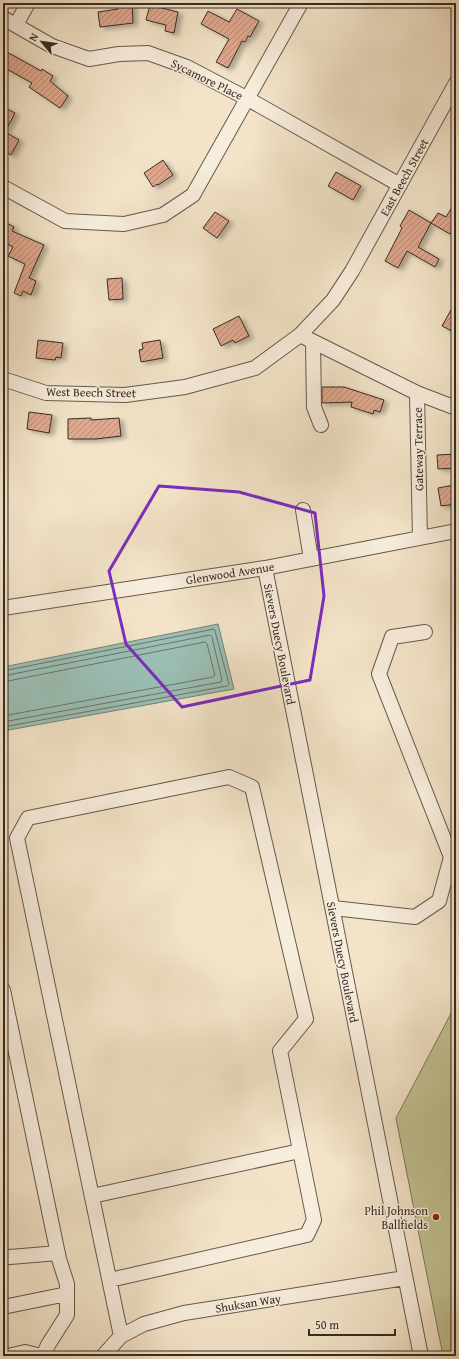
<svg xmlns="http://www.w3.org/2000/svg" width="459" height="1359" font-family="'Gentium Book Plus',serif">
<defs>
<pattern id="building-hatch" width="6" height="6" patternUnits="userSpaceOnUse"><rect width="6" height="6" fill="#dfa98f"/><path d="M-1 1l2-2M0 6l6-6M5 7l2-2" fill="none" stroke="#b68a75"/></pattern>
<filter id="shadow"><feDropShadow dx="4.5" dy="2.5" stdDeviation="2" flood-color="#0004"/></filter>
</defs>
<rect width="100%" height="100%" fill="#f3e4c9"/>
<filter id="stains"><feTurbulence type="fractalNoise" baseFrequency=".005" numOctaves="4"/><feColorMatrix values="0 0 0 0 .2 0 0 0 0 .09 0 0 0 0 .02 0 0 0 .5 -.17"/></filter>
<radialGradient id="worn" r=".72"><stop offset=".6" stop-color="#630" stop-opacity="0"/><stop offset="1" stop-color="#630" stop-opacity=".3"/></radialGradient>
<path fill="#c1c292" stroke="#7c765b" d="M456,1004v352h-13l-47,-238z"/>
<path fill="#9bbfb5" stroke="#73847b" d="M218,624l16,65 -231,42v-64z"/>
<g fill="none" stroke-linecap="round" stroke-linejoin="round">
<path stroke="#68756c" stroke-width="1" d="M3,671l211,-42 1,2 14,53 -2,2 -224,41
M3,676l207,-41 2,2 10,43 -1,2 -218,40
M3,682l202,-40 2,2 8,31 -2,2 -210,39"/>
</g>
<path fill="url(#building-hatch)" stroke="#362b24" filter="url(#shadow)" d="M117,3h15l1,20 -33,4 -2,-15 20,-3z
M150,5l28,7 -4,21 -9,-2 1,-6 -20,-5z
M237,9l22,12 -9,16 -2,-1 -3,6 -3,-1 -14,27 -12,-6 13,-23 -28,-15 7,-13 21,11z
M7,52l34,19 1,-2 11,7 -3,5 18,15 -8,12 -31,-21 3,-4 -29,-16v-8z
M3,107l12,6 -10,19 14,8 -8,15 -8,-5z
M163,160l10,15 -15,10 -1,-1 -4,3 -9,-14z
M336,172l25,14 -8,14 -25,-14z
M456,201v22l-6,11 -19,-11 7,-10 8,4z
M409,210l22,13 -13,24 21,12 -4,8 -28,-16 -9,17 -13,-7 17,-33 -2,-2z
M215,212l14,9 -12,17 -14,-10z
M3,221l11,6 -2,4 32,14 -15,33 7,3 -5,14 -8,-4 -2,5 -7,-3 11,-29 -17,-8 5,-9 -7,-4 -3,5z
M122,278l1,21 -14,1 -2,-21z
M456,301v32l-14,-7z
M239,316l10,20 -14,7 -2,-3 -12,6 -8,-17z
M38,340l25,3 -2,15 -5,-1 -1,3 -19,-2z
M160,340l3,18 -22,4 -2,-12 4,-1 -1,-6z
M322,387h22l40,13 -4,12 -6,-2 -1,4 -22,-7 1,-5 -30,1z
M29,412l23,3 -3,18 -22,-4z
M91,418v2l28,-2 2,18 -25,3h-28v-20z
M456,454v14l-18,1 -1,-14z
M454,485l2,19 -15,2 -3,-18z"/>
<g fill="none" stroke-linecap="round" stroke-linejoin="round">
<g stroke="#65594d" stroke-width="16">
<path id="minor" d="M3,18l49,28 37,13 30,-5 29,-1 39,14 61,32 152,86
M16,25l12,-22
M3,187l62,34 59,3 39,-9 30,-20 108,-192
M300,335l117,58 3,145
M313,342l1,65 7,18
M3,379l43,14 79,2 60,-8 70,-19 45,-33 33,-35 19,-29 104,-188
M417,393l39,15
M303,510l8,49
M265,568l156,788
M3,608l262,-40 191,-37
M333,908l82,9 24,-16 12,-44 -72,-183 13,-37 33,-5
M3,990l56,269 8,25v31l-19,30 -5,11
M92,1196l208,-45
M3,1256l7,1 48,-4
M110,1280l197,-45 7,-15 -34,-169 26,-32 -54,-232 -23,-10 -201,41 -11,20 104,498
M3,1307l64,-13
M8,1356l17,-4 16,4
M103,1356l18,-20 23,-12 40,-11 221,-35"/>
</g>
<use href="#minor" stroke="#f7eddc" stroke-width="14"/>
</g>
<path fill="none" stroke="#7b2cbf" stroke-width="3" stroke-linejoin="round" d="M159,486l80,6 76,21 9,83 -14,84 -128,27 -56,-63 -17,-73z"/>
<circle fill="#8f2418" stroke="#f7eddc" stroke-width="1.5" cx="436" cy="1217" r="4"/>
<g text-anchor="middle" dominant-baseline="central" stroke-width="3" stroke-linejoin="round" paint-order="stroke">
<g font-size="12" fill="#362b24" stroke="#f7eddc">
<text transform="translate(207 79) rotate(26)">Sycamore Place</text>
<text transform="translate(404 177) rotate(-61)">East Beech Street</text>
<text transform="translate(91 392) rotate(1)">West Beech Street</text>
<text transform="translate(418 449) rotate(-91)">Gateway Terrace</text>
<text transform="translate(230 573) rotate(-9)">Glenwood Avenue</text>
<text transform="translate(280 644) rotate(79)">Sievers Duecy Boulevard</text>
<text transform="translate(343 962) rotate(79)">Sievers Duecy Boulevard</text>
<text transform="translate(248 1303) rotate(-9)">Shuksan Way</text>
</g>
<g font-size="12" fill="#362b24" stroke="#f7eddc" text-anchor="end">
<text x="428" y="1210">Phil Johnson<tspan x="428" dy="14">Ballfields</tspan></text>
</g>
</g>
<rect width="459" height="1359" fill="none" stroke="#f3e4c9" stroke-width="16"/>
<rect x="4" y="4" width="451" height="1351" fill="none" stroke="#362b24" stroke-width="2"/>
<rect x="8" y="8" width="443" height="1343" fill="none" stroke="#362b24"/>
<g transform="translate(42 42) rotate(299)" stroke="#f7eddc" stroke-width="3" paint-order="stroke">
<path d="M0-3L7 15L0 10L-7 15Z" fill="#362b24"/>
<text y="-6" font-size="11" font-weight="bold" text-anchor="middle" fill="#362b24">N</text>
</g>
<path d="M309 1329v6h86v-6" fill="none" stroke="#362b24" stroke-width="2"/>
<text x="315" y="1329" font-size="12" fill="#362b24" stroke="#f7eddc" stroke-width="3" paint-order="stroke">50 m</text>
<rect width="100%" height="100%" filter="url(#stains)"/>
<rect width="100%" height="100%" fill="url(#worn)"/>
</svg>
